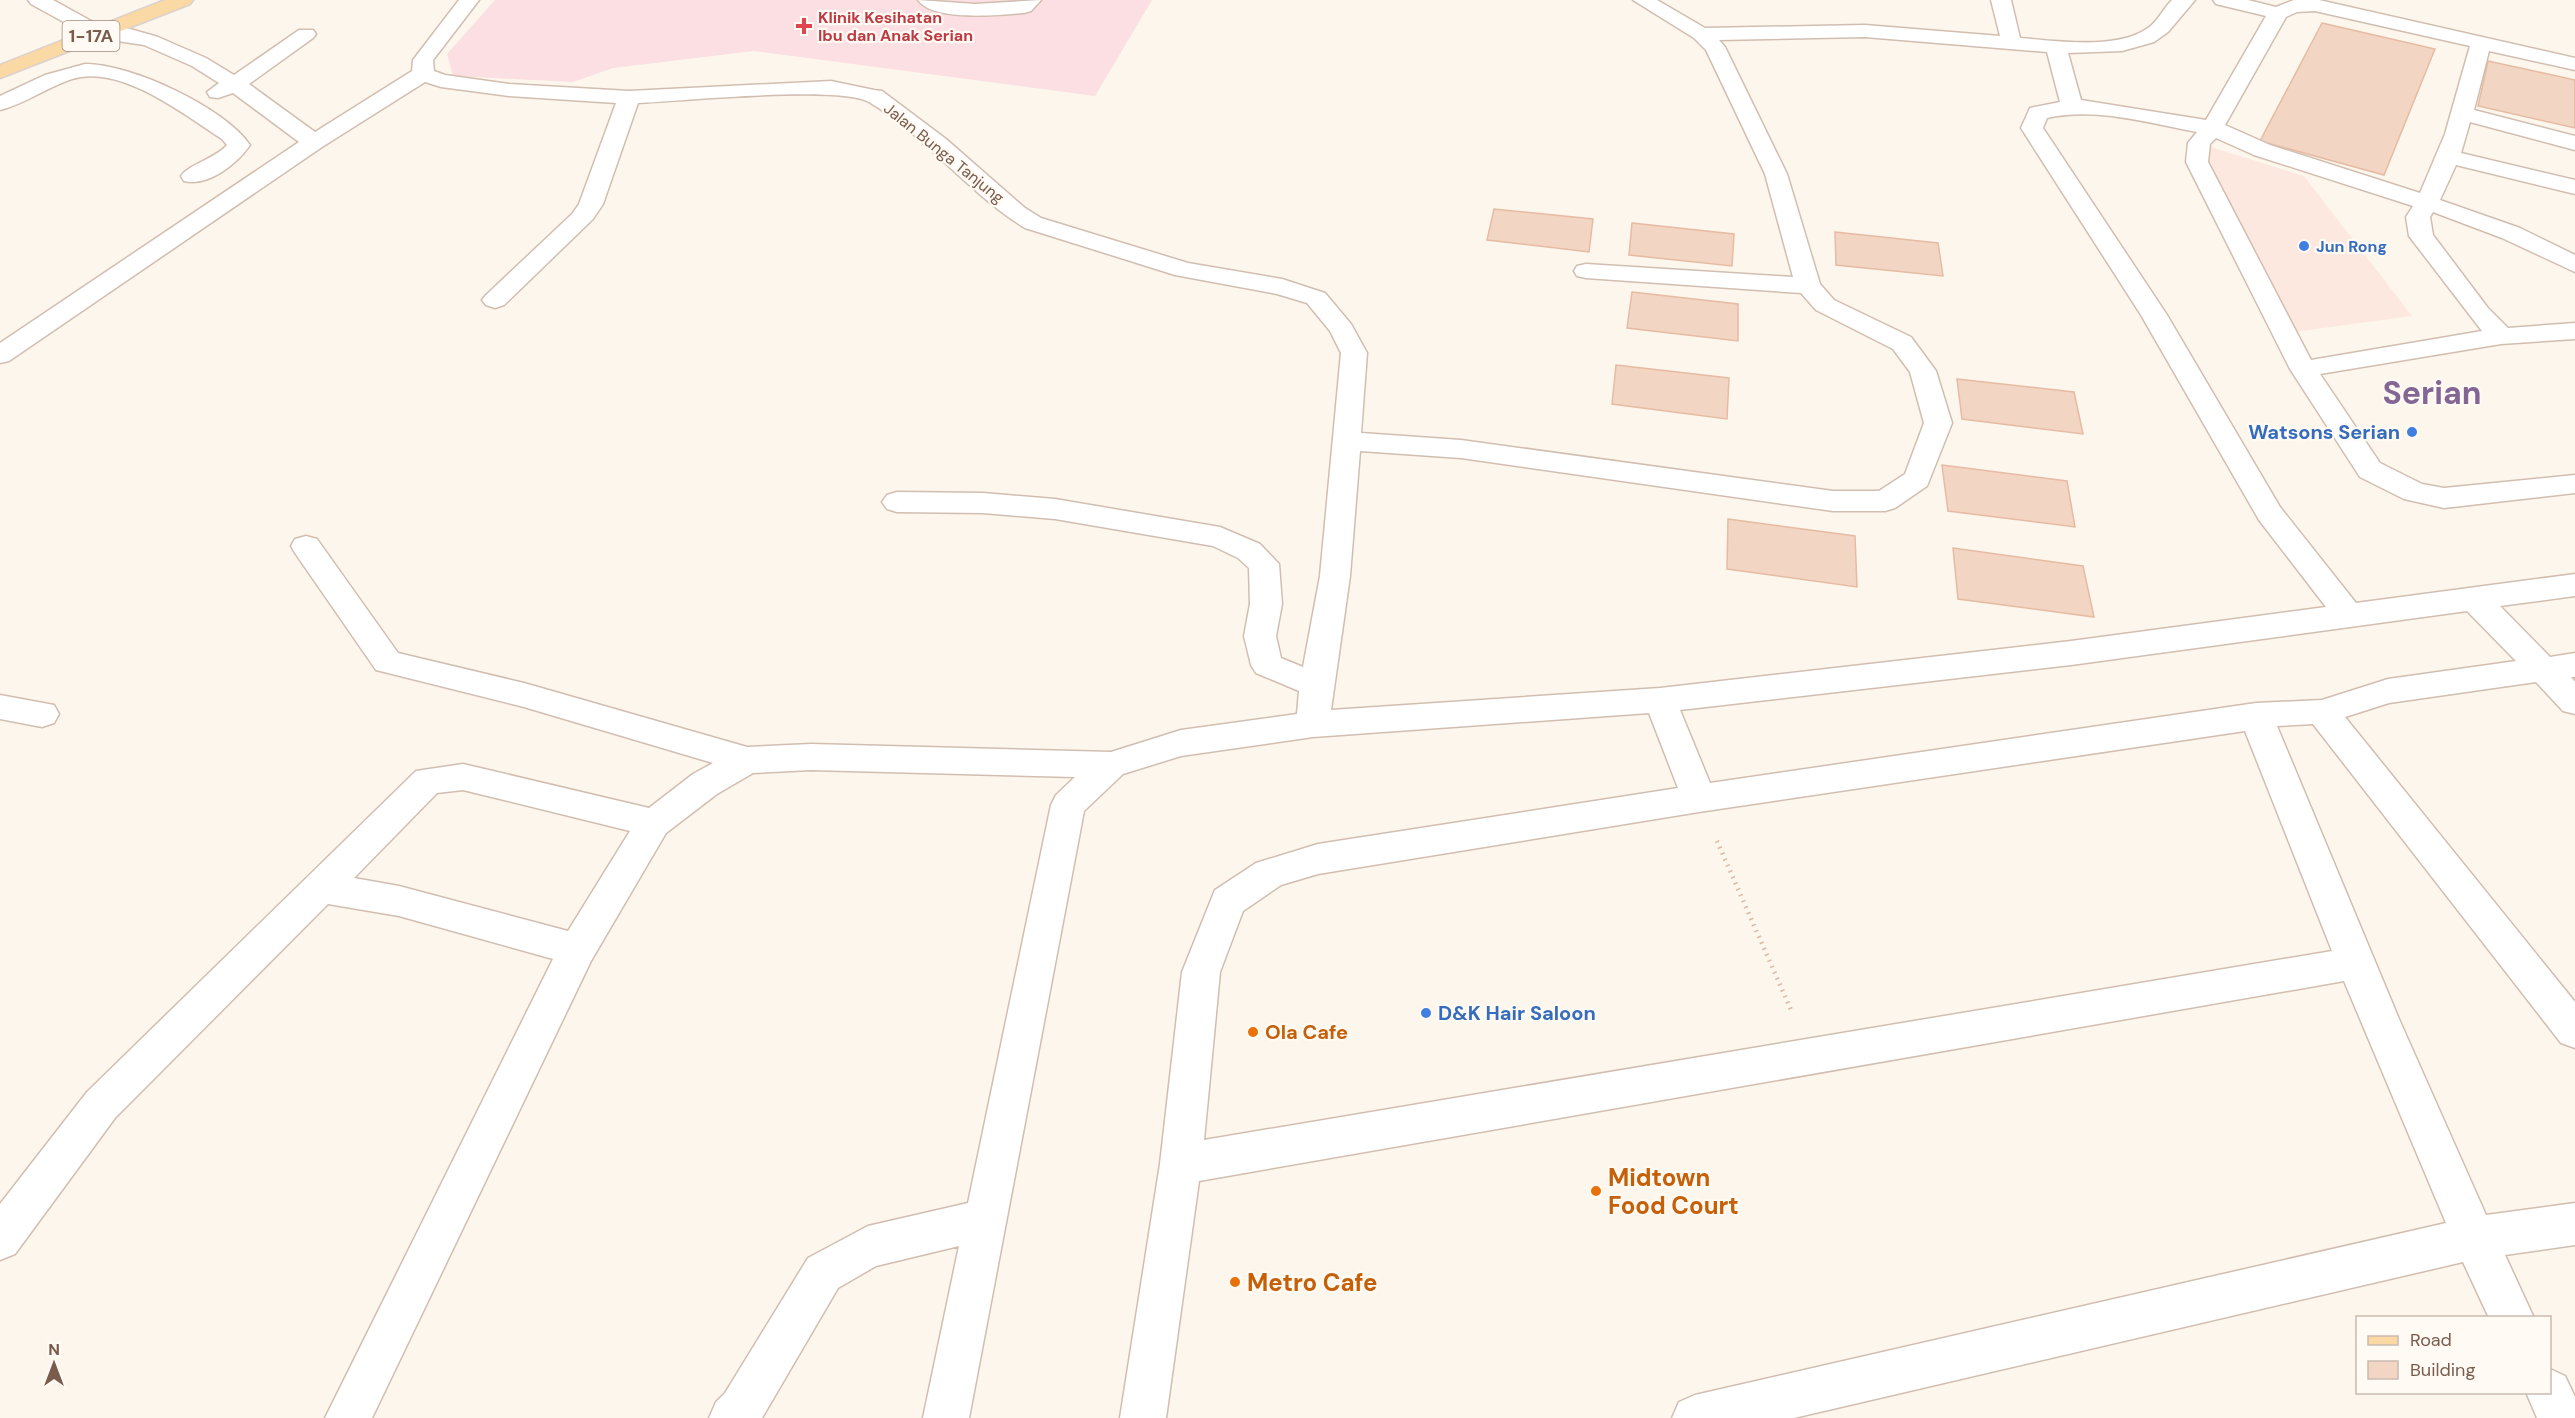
<svg xmlns="http://www.w3.org/2000/svg" width="2575" height="1418" font-family="'DM Sans',sans-serif">
<rect width="100%" height="100%" fill="#fdf6ec"/>
<path fill="#fde8e0" d="M2211,147l93,29 108,140 -118,16 -96,-183z"/>
<path fill="#fbdfe3" d="M495,0h657l-57,96 -341,-45 -141,17 -40,14 -120,-6 -6,-22z"/>
<path fill="#f3d5c3" stroke="#e6bba3" stroke-width="1.5" d="M2322,23l113,26 -51,126 -124,-34z
M2488,61l87,19v48l-97,-22z
M1494,209l99,10 -4,33 -102,-12z
M1632,223l102,11 -2,32 -103,-11z
M1835,232l103,11 5,33 -107,-11z
M1632,292l106,12v37l-111,-13z
M1616,365l113,13 -2,41 -115,-15z
M1957,379l117,13 9,42 -121,-15z
M1942,465l125,16 8,46 -127,-16z
M1728,519l127,17 2,51 -130,-18z
M1953,548l130,18 11,51 -136,-18z"/>
<g fill="none" stroke-linecap="round" stroke-linejoin="round">
<g stroke="#d1beb0" stroke-width="3">
<path id="minor" d="M28,0h25l49,27 28,2 28,8 48,21 28,17 65,-45h14l3,4 -3,4 -64,46 66,48 97,-61 1,-11 46,-60h20l-46,60 1,11 11,4 64,9 120,7 202,-10 43,9 8,1 64,48 79,69 16,10 147,45 94,16 43,14 26,31 16,29 -6,80 100,7 372,51h46l26,-17 19,-51 -14,-51 -17,-23 -77,-39 -15,-17 -215,-15 -9,-2 -3,-5 3,-5 9,-2 207,13 -28,-103 -59,-124 -12,-12 -61,-38h24l48,28 160,-3 135,11 -9,-36h20l9,38c36,3 98,12 128,-10 10,-7 15,-19 24,-28h23l-27,32 -14,10 -32,9 -54,2 13,47 125,20 60,-104 -50,-12 -3,-4h35l28,7 18,-7h25l256,58v12l-86,-19 -15,59 101,26v14l-105,-28 -9,31 114,27v14l-119,-29 -16,35 80,28 55,27v17l-73,-34 -69,-26 -3,5 3,18 55,73 20,20 67,-5v16l-74,5 -181,30 60,89 42,21 22,4 131,-13v18l-131,15 -40,-9 -44,-22 -70,-108 -104,-207 2,-19 9,-11c-50,-9 -100,-25 -150,-14l-4,10 124,187 113,192 76,96 219,-29v22l-75,10 50,51 25,-4v24h-4l4,5v32l-12,-3 -27,-29 -147,21 -44,14 230,285v46l-14,-5 -248,-319 -36,2 122,293 87,196 89,-12v42l-70,10 29,63h-45l-26,-56 -669,156h-122l7,-16 16,-7 751,-172 -102,-242 -1145,200 -33,237h-46l40,-254 22,-192 33,-82 41,-27 62,-19 360,-56 -29,-75 -336,24 -132,19 -58,18 -39,37 -115,607h-46l36,-172 -83,20 -38,22 -76,130h-53l7,-16 9,-9 83,-135 60,-32 100,-23 83,-398 5,-10 19,-18 -264,-7 -58,3 -36,21 -51,39 -75,128 -219,457h-47l228,-459 -154,-43 -71,-12 -213,214 -100,136 -15,6v-56l87,-112 329,-321 47,-7 186,44 44,-34 20,-11 -189,-56 -148,-37 -81,-117 -4,-7 4,-7 11,-3 11,3 81,114 126,30 223,64 64,-3 300,8 70,-22 116,-16 2,-23 -43,-18 -5,-8 -7,-29 6,-32 -1,-36 -11,-10 -25,-12 -158,-27 -72,-6 -86,-1 -10,-3 -5,-7 5,-7 10,-3 86,1 72,6 165,28 40,17 19,20 3,40 -6,32 5,22 22,9 17,-91 21,-223 -11,-22 -23,-28 -30,-9 -102,-19 -150,-47c-57,-35 -99,-92 -156,-126 -30,-17 -188,-1 -231,1l-35,101 -10,15 -89,86 -9,3 -9,-3 -4,-5 4,-5 86,-81 7,-10 37,-101 -107,-7 -68,-9 -16,-5 -103,65 -313,214 -9,2v-20l299,-201 -66,-49 -15,5 -8,-1 -3,-5 12,-9 -27,-17 -48,-21 -53,-8 -60,-33zM2315,11l155,35 -25,88 -25,59 -150,-48 -45,-20 61,-108 11,-5zM1865,37l182,15 13,50 -30,6 -9,20 120,187 118,205 67,87 -255,34 -411,47 -329,22 19,-134 10,-125 101,7 372,53h52l10,-3 32,-22 25,-63 -16,-52 -25,-34 -77,-37 -14,-16 -33,-110 -62,-127 -6,-7zM2216,138l38,17 159,51 -7,11 3,19 73,95 -171,29 -103,-198 2,-18zM2467,611l49,50 -128,18 -66,21 -66,3 -546,80 -30,-73 391,-45zM2245,731l87,220 -1128,189 16,-168 23,-61 38,-26 37,-11 381,-62zM463,790l167,41 -62,100 -169,-45 -45,-8 83,-85z
M918,0l57,4 66,-4 -10,11 -7,2c-24,2 -91,9 -106,-13z
M85,64c46,0 139,43 165,81 -13,19 -42,42 -66,36l-3,-5c8,-12 34,-17 46,-31l-5,-6c-39,-25 -101,-75 -150,-60 -25,8 -47,25 -72,31v-14l45,-21z
M0,695l54,10 5,9 -5,9 -12,4 -42,-8z
M2550,1369l15,7 10,21v21h-38l-11,-26h24z"/>
</g>
<g stroke="#dad1cd" stroke-width="3">
<path id="major" d="M165,0h28l-3,4 -190,74v-13z"/>
</g>
<path stroke="#d9b8a5" stroke-width="4.5" stroke-dasharray="1.5 5" stroke-linecap="butt" d="M1717,841l74,169"/>
<use href="#minor" fill="#fff" fill-rule="evenodd"/>
<use href="#major" fill="#fbd9a5" fill-rule="evenodd"/>
</g>
<path fill="#e0444e" stroke="#fffaf3" stroke-width="2" d="M801 17h6v6h6v6h-6v6h-6v-6h-6v-6h6z"/>
<g fill="#3f7fe0" stroke="#fffaf3" stroke-width="2">
<circle cx="2304" cy="246" r="6"/>
<circle cx="2412" cy="432" r="6"/>
<circle cx="1426" cy="1013" r="6"/>
</g>
<g fill="#e8710a" stroke="#fffaf3" stroke-width="2">
<circle cx="1253" cy="1032" r="6"/>
<circle cx="1596" cy="1191" r="6"/>
<circle cx="1235" cy="1282" r="6"/>
</g>
<g text-anchor="middle" dominant-baseline="central" stroke-width="4.5" stroke-linejoin="round" paint-order="stroke">
<g font-size="16" font-weight="bold" fill="#be3a42" stroke="#fffaf3" text-anchor="start">
<text x="818" y="17">Klinik Kesihatan<tspan x="818" dy="18">Ibu dan Anak Serian</tspan></text>
</g>
<g font-size="16" fill="#7a5c4d" stroke="#fffaf3">
<text transform="translate(944 153) rotate(39)">Jalan Bunga Tanjung</text>
</g>
<g font-size="16" font-weight="bold" fill="#366cbe" stroke="#fffaf3" text-anchor="start">
<text x="2316" y="246">Jun Rong</text>
</g>
<rect fill="#fffaf3" stroke="#a28b7f" stroke-width="1.5" x="62.5" y="21" width="57" height="30" rx="4.5"/>
<g font-size="18" font-weight="bold" fill="#7a5c4d">
<text x="91" y="36">1-17A</text>
</g>
<g font-size="20" font-weight="bold" fill="#366cbe" stroke="#fffaf3" text-anchor="end">
<text x="2400" y="432">Watsons Serian</text>
<text x="1438" y="1013" text-anchor="start">D&amp;K Hair Saloon</text>
</g>
<g font-size="20" font-weight="bold" fill="#c56008" stroke="#fffaf3" text-anchor="start">
<text x="1265" y="1032">Ola Cafe</text>
</g>
<g font-size="24" font-weight="bold" fill="#c56008" stroke="#fffaf3" text-anchor="start">
<text x="1608" y="1177">Midtown<tspan x="1608" dy="28">Food Court</tspan></text>
<text x="1247" y="1282">Metro Cafe</text>
</g>
<g font-size="32" font-weight="bold" fill="#846695" stroke="#fffaf3">
<text x="2432" y="393">Serian</text>
</g>
</g>
<rect x="2356" y="1316" width="195" height="78" fill="#fffaf3" stroke="#cabbb1" stroke-width="1.5"/>
<rect x="2368" y="1336" width="30" height="9" fill="#fbd9a5" stroke="#cabbb1" stroke-width="1.5"/>
<text x="2410" y="1346" font-size="18" fill="#7a5c4d">Road</text>
<rect x="2368" y="1361" width="30" height="18" fill="#f3d5c3" stroke="#cabbb1" stroke-width="1.5"/>
<text x="2410" y="1376" font-size="18" fill="#7a5c4d">Building</text>
<g transform="translate(54 1364)" stroke="#fffaf3" stroke-width="4.5" paint-order="stroke">
<path d="M0-4.5L10 22L0 15L-10 22Z" fill="#7a5c4d"/>
<text y="-9" font-size="16" font-weight="bold" text-anchor="middle" fill="#7a5c4d">N</text>
</g>
</svg>
